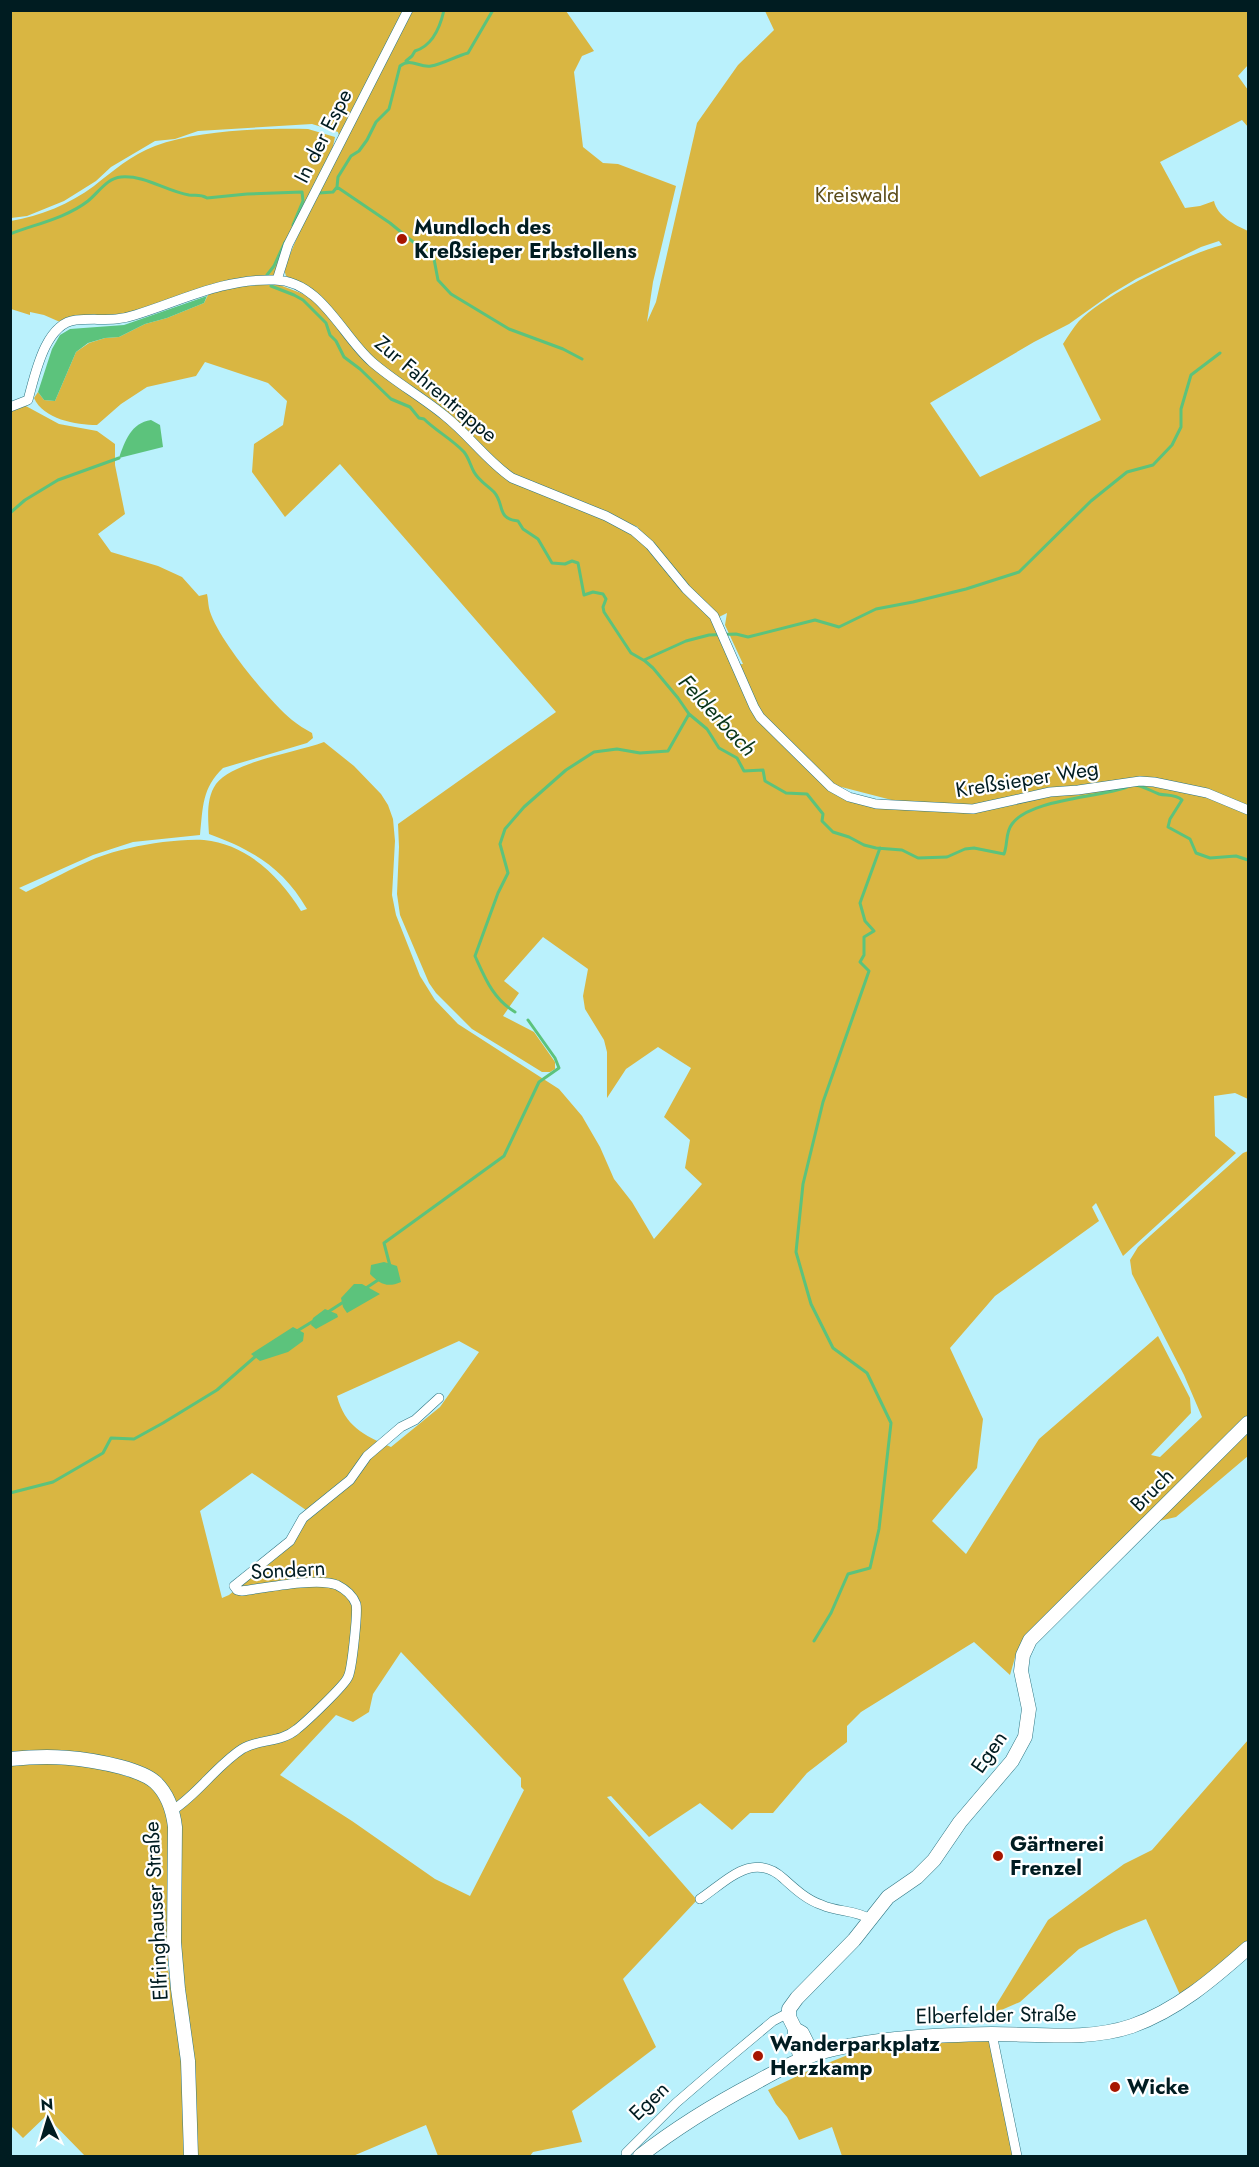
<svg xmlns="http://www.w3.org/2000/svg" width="1259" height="2167" font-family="Jost,sans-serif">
<rect width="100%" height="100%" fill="#baf1fc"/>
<path fill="#d9b642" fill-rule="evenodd" d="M10,11h556l28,40 -12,5 -8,16 9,75 20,16 15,1 58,22 -23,96 -6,40 9,-20 41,-179 41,-58 36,-35 -9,-19h483v54l-10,11 10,14v37l-6,-7 -82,42 25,46 15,-2 14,-5c3,15 21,24 34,30v576l-38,-16 -49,-11 -22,-2 -92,12 -74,17 -62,-2 -85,-22 -2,3 34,17 86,9h32l37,-7 35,-10 24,-2 44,-9 23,-1 20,2 59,14 30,12v288l-13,-6 -21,3 1,40 21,17 -113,103 -27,-53 -4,4 7,14 -104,75 -45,52 33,71 -6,49 -45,53 34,33 73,-115 119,-103 32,62 1,15 -40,42 9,2 42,-40 -18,-42 -52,-101 -2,-14 8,-13 13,-12 92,-82 5,-2v264l-23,21 -130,134 -50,48 -29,36 -6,21 -36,-33 -113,70 -14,14v16l-40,31 -34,40h-23l-18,17 -32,-27 -51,34 -38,-41 -4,1 90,103 -74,79 33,68 -84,64 10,31 -49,10 -3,4h-92l-12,-31 -73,31h-155l-5,-109 -13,-83 -2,-132 -4,-22 15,-9 -2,-2 -18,13 -1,156 15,98 1,90h-99l-39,-40 -23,22 -12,-12v-364c12,-1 25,-3 38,-3 27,1 54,8 79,18l6,-8c-48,-19 -73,-21 -123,-16v-1344l13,-4 35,19 38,7 18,13v21l10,49 -27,20 13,18 47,14 24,11 17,19 8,-2c1,4 1,9 2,14 6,28 60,93 83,112 6,5 13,9 20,13l1,5 -6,5 -84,25c-21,20 -20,39 -23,67l-67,7 -40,13 -74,33 7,4c23,-11 46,-24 70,-34 21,-8 44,-13 67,-16 13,-1 28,-3 41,-2 43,4 76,37 97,71l6,-2c-24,-41 -54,-59 -98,-75 -1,-16 -3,-36 7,-50 18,-23 79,-31 108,-42l30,24 27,28 7,11 5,14 2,22 -3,54 4,20 24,61 15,24 23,24 101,65 23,27 18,31 14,32 18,23 22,37 48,-55 -17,-16 5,-28 -26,-23 27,-49 -33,-21 -32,22 -19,29v-46l-3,-12 -19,-31 -2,-13 5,-27 -45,-32 -39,44 15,12 -16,23 31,16 21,30v7l-5,3h-8l-70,-43 -36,-36 -7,-10 -29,-68 -3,-21 2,-47 -1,-23 158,-112 -216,-248 -55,53 -33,-45 2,-28 29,-19 4,-24 -19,-18 -63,-21 -9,14 -49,11 -26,17 -24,21c-21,0 -54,-6 -63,-27l4,-6 6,8 11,1 21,-49 13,-9 16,-5 14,-1 26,-13 22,-6 37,-15 6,-12 33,-5 34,-2 29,11 10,6 10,10 32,42 20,18 66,46 62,62 105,44 30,16 -3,-12 -114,-44 -19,-11 -51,-50 -72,-53 -20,-18 -48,-59 -28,-16 -2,-7 12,-29 31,-68 15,-25 -4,-15 -26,-8 -114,7 -23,8 -20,2 -44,26 -15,14 -32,20 -37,15 -16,2zM1219,241l3,4c-37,10 -115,48 -143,76 -6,7 -11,15 -16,23l38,76 -121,57 -50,-74 104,-61 35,-18 42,-30 25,-15 65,-32zM690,594l29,23 8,-4 -2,12 18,39 -8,1 -22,-46zM459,1341l20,11 -39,55 -49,40c-28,-12 -46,-21 -54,-51zM252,1473l54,37c-8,38 -48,61 -77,85l-7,3 -22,-87zM401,1652l120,126v9l3,3 -54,106 -35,-17 -83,-58 -72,-46 56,-60 17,7 16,-10 4,-18z
M308,129l27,8 -3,14 -57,124 -4,2 -138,37 -73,8 -16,-7 -14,-3v3l-19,-6v-88c29,-5 59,-17 83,-35 19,-15 37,-31 61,-40 43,-16 107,-18 153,-17z
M1248,1429v27l-72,61 -17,4z
M1248,1740v200l-67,57 -35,-78 -32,13 -35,17 -59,53 -30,13 58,-95 76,-56 28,-14z
M990,2039l24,117h-172l-10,-29 -33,13 -12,-23 -11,-13 -8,-14 42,-20 53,-21 56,-8z"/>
<path fill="#5cc37c" d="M207,296l-3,7 -37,15 -22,6 -26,13 -14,1 -17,5 -12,9 -21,49 -11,-1 -6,-8 14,-43 8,-14 10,-6 54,-4z
M151,420l9,5 3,22 -44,11c6,-17 12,-35 32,-38z
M384,1262l13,4 4,16c-14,6 -21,2 -31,-8l1,-9z
M354,1284h8l18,10 -33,19 -4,-6 -2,-9z
M325,1309l12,5 1,3 -22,12 -5,-4 2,-7z
M293,1327l11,6 -1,8 -15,11 -28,9 -9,-7z"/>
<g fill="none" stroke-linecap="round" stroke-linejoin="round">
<path stroke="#5cc37c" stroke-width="3" d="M406,61l6,-5 3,-5c17,-5 25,-23 29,-41
M337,187l53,36 44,36 4,21 13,14 58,35 54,20 19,10
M319,193l14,-1 4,-5 1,-10 13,-21 8,-5 8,-11 9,-18 13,-13 11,-43c11,-9 19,2 31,0 12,-2 25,-10 37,-13l25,-43
M10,234c26,-10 56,-16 78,-33 10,-8 19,-23 33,-24 24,-2 45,14 68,18 7,1 11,-1 18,3l40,-4 55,-2 1,9 -10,24
M267,275l7,-9 11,-24
M271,286l23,9 9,5 23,23 4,12 6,6 8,16 16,12 31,30 19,8 9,11 5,1c12,12 28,20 40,33 5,6 6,13 10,20 5,9 13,13 20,20 11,12 2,27 24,29l5,8 15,10 14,24 13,1 7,-3 6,2 6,32 9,-3 10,2 3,5 -3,8 1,5 27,41 14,8 8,7 25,30 11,16 18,15 12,19 18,10 7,13 19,-1 2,11 21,12 21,1 16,20 -1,7 11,11 16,5 15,8 12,3 26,2 16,8 29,-1 18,-8 9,-1 30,6c4,-10 1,-21 8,-30 18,-25 86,-26 115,-37
M10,513l15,-13 33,-20 61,-22
M644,660l42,-19 23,-6 27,-1 12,3 67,-17 24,7 37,-18 37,-7 53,-13 53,-17 72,-71 36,-29 26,-7 19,-20 9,-18v-18l10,-34 29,-22
M1136,785c9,2 15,6 23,9 8,2 16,0 23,6l-12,19 -2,8 22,12 6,14 14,5 26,-2 12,4
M515,1012c-22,-13 -30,-34 -40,-56l23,-63 10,-20 -8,-29 5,-15 19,-22 42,-37 28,-18 23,-3 23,4 28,-2 21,-37
M390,1266l-6,-23 120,-87 35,-74 20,-14 -4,-10 -27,-38
M366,1288l12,-8
M328,1312l17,-11
M297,1331l18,-11
M10,1493l43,-11 50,-29 8,-15 23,1 29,-16 54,-33 39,-34
M814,1641l17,-28 17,-39 22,-6 9,-39 12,-106 -24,-50 -34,-25 -22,-44 -15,-52 7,-68 20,-82 46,-131 -9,-9 4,-7v-18l10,-6 -9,-10 -5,-18 20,-55"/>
<g stroke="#2e7582" stroke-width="10">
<path id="street" d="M277,280l11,-35 120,-235
M10,407l18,-7c7,-25 17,-77 48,-80 21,-2 39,2 59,-5 46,-14 89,-37 140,-35 46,1 67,56 97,82 23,20 50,35 73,54 24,19 42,45 67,62l94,38 28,15 16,14 36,44 28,27 40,91 6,10 71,70 18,10 27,7 97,5 77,-17 28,-2 62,-9 14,1 53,11 41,17
M173,1810c26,-17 43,-44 69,-61 16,-10 39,-6 55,-20 9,-7 48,-44 51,-52 4,-7 10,-66 8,-73 -3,-8 -11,-15 -19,-19 -19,-8 -73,3 -95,6l-5,-1 -3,-4 56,-45 13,-23 47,-38 17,-24 34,-29 14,-7 24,-22
M700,1899c27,-18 53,-49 84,-20 11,10 23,21 38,26 15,7 34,5 48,14
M992,2034l25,122
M626,2153l50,-50 36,-31 61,-51 15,-8"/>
</g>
<g stroke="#2e7582" stroke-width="15">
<path id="secondary" d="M10,1759c41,-4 72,-2 111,8 11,3 25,7 34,15 13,12 18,28 20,45l-1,115 4,47 10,72 3,95
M795,2029v7l6,24
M813,2055l-11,-22 -7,-4 -6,-12v-8l8,-11 57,-58 34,-43 29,-20 17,-17 26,-38 52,-61 13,-24 4,-28 -8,-38 2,-16 7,-15 218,-217
M640,2156c36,-28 75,-52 115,-73 25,-14 51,-28 79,-34 52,-12 105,-14 158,-15 46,0 96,7 140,-8 45,-16 81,-47 116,-78"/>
</g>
<use href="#street" stroke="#fff" stroke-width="9"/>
<use href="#secondary" stroke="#fff" stroke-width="14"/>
</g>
<g fill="#a71600" stroke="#fff" stroke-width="2">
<circle cx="402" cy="239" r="6"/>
<circle cx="998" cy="1856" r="6"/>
<circle cx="758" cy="2056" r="6"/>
<circle cx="1115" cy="2087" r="6"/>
</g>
<g text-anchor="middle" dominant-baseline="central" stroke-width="4.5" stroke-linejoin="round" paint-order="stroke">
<g font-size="21" fill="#001c21" stroke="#fff">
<text transform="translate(323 136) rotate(-63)">In der Espe</text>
<text transform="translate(436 389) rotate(40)">Zur Fahrentrappe</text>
<text transform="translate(1027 779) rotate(-9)">Kreßsieper Weg</text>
<text transform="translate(1152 1490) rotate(-45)">Bruch</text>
<text transform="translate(288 1570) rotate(-3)">Sondern</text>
<text transform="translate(989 1752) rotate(-55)">Egen</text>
<text transform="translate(156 1911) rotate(-93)">Elfringhauser Straße</text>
<text transform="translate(996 2015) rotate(-1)">Elberfelder Straße</text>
<text transform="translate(649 2101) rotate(-44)">Egen</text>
</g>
<g font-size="21" fill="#5b4c1b" stroke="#fff">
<text x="857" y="195">Kreiswald</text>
</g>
<g font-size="21" font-weight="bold" fill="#001c21" stroke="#fff" text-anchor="start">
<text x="414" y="227">Mundloch des<tspan x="414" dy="24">Kreßsieper Erbstollens</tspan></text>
<text x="1010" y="1844">Gärtnerei<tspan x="1010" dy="24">Frenzel</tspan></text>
<text x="770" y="2044">Wanderparkplatz<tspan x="770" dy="24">Herzkamp</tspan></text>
<text x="1127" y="2087">Wicke</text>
</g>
<g font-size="22" font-style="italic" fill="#093519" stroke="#fff">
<text transform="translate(718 715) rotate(47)">Felderbach</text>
</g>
</g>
<rect width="1259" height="2167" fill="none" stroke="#001c21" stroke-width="24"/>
<g transform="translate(48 2119) rotate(356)" stroke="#ffffff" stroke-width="4.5" paint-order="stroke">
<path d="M0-4.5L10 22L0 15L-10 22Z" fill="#001c21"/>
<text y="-9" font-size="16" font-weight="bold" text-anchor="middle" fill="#001c21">N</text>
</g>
</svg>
